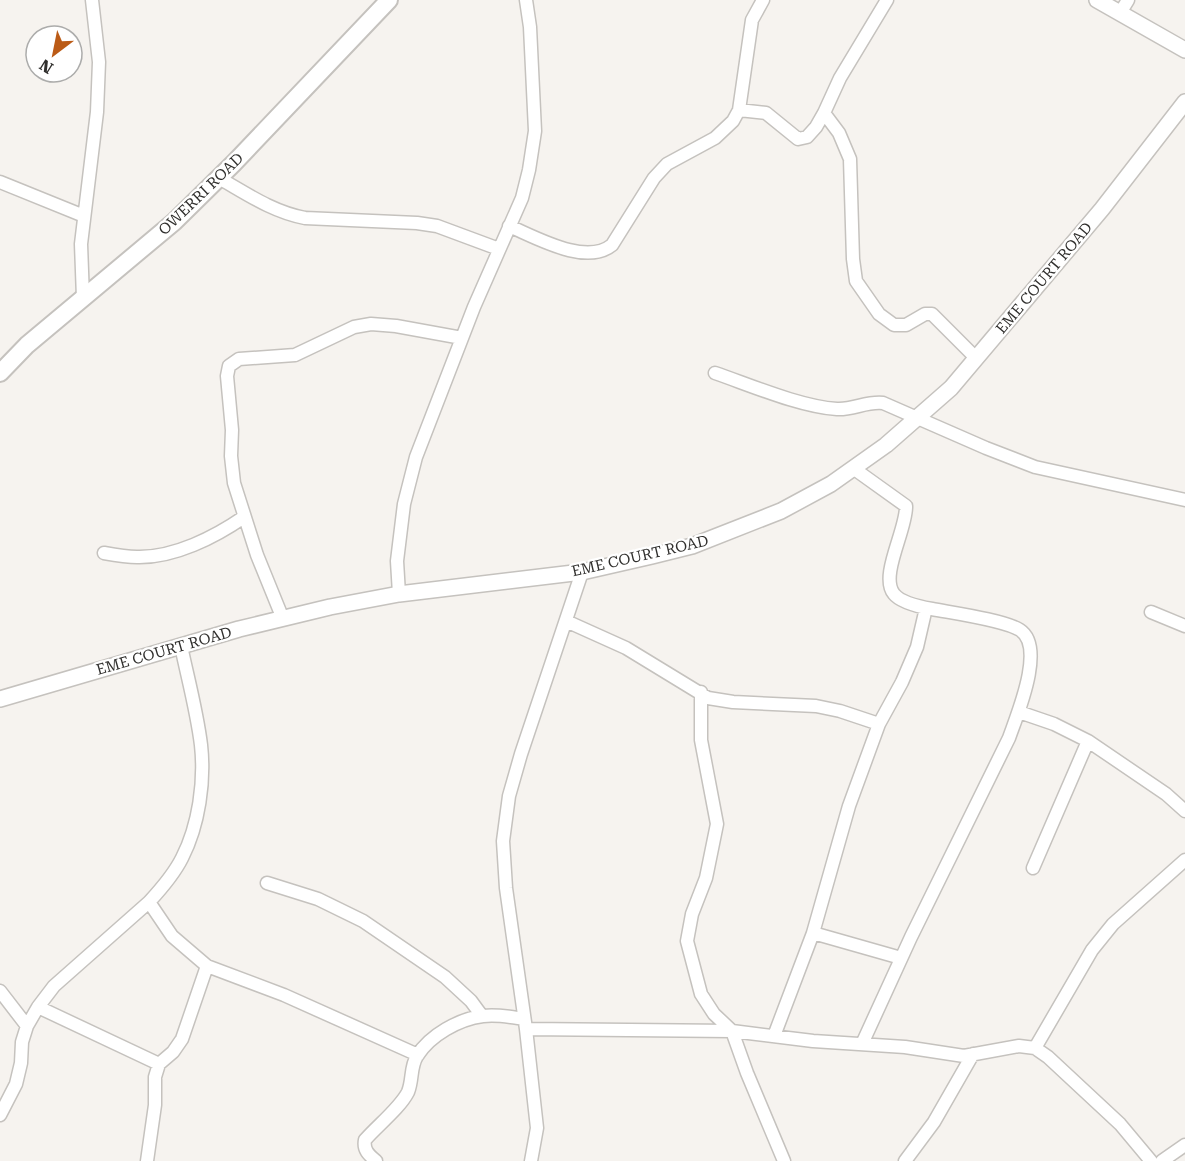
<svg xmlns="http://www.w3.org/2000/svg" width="1185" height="1161" font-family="'Roboto Serif',serif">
<rect width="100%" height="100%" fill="#f6f3ef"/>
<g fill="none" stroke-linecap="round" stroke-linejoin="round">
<g stroke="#c5c2be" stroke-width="15">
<path id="minor" d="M1120,13l8,-13
M739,110l27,3 32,26 9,-2 9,-10 8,-14 16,-35 47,-78
M824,113l15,20 11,26 3,100 3,22 23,33 15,11h12l19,-11h7l44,44
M219,178c28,16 54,34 86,40l112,5 20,3 62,23
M0,182l84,34
M509,226c28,12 77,40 103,19l42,-67 13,-14 48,-26 18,-17 6,-11 13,-90 11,-20
M83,298l-2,-54 16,-132 2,-50 -7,-62
M715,373c35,12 86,34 122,36 16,1 30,-8 46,-6l103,45 49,19 150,33
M853,468l53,38c1,23 -27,70 -12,88 7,9 27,13 38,15 21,4 72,11 88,21 26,17 -3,85 -11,108l-98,199 -49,107
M104,553c11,2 22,4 33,4 37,1 78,-20 107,-40
M399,594l-2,-33 7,-57 12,-47 58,-150 48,-109 7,-28 6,-39 -5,-104 -4,-27
M1151,612l34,14
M283,619l-26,-64 -23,-72 -3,-27 1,-26 -5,-54 2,-10 10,-7 56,-4 59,-28 17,-3 25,2 66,12
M566,621l60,27 82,50 25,4 83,4 24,5 39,13
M701,692v48l16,84 -11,54 -14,36 -5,27 14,53 13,20 18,17 15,42 37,88
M1019,712l35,12 34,17 78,53 19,17
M1033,868l55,-127
M267,883l51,16 45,22 82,56 26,24 11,15
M149,902l23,34 35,30 77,29 134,60
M813,933l88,25
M0,991l27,35
M38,1007l121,57
M526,1029l206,2 81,10 92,6 59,9 55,-10 16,2 13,9 72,67 31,37
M774,1036l39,-103 36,-127 30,-82 23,-42 15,-35 9,-39
M1035,1048l57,-98 21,-26 72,-64
M0,1115l16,-31 5,-21 1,-21 5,-16 11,-19 16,-21 95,-84c13,-14 25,-28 33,-44 17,-33 23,-77 19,-113 -4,-33 -13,-66 -20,-99
M147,1161l8,-56v-28l4,-13 14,-12 9,-13 25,-73
M376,1161c-7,-6 -13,-11 -11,-21 12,-14 35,-32 43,-48 5,-12 2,-25 9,-36 13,-21 42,-37 66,-40 14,-2 28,1 41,3
M531,1161l6,-33 -11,-99 -20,-141 -3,-47 6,-45 12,-42 61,-182
M905,1161l29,-39 39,-68
M1162,1161l23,-16"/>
</g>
<g stroke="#c5c2be" stroke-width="18">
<path id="tertiary" d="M1097,0l88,50
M0,699l239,-70 91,-22 69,-13 183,-22 70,-16 40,-10 89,-35 50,-27 55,-39 65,-57 151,-179 83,-107"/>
</g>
<g stroke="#c5c2be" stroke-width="20">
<path id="secondary" d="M0,373l27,-28 147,-123 60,-59 155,-163"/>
</g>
<use href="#minor" stroke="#fff" stroke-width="12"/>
<use href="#tertiary" stroke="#fff" stroke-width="15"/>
<use href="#secondary" stroke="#fff" stroke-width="16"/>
</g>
<g text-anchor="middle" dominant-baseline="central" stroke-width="4.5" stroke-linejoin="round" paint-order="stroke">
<g font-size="15" fill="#302f2d" stroke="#fff">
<text transform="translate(201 194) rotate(-44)">OWERRI ROAD</text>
<text transform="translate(1044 278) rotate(-50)">EME COURT ROAD</text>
<text transform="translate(640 556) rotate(-13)">EME COURT ROAD</text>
<text transform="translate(164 651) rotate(-16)">EME COURT ROAD</text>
</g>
</g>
<g transform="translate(54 54) rotate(212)"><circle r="28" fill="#ffffff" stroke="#acacab" stroke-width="1.5"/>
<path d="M0-4.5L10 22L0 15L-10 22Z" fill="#bb5b16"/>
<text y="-9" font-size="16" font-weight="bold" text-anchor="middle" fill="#302f2d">N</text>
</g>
</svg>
